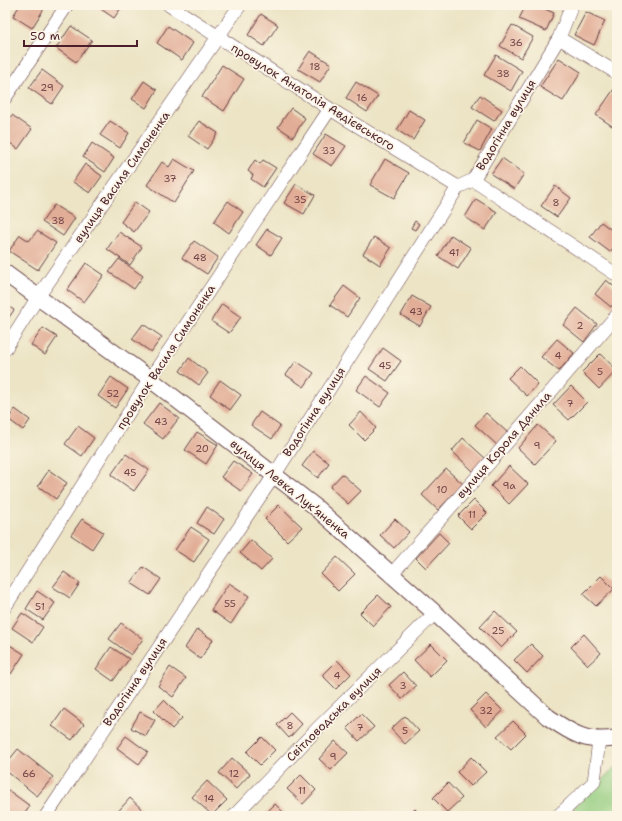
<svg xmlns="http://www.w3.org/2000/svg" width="622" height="821" font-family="'Shantell Sans',sans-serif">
<rect width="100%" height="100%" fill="#fcf5e5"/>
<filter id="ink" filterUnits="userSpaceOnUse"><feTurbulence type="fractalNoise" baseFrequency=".025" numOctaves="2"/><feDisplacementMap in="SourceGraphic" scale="8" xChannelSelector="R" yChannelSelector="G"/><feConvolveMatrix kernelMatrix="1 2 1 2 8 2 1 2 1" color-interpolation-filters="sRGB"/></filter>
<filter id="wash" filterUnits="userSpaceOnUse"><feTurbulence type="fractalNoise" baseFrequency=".012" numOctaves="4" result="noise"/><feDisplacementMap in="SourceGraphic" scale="16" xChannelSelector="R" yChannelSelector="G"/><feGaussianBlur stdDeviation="0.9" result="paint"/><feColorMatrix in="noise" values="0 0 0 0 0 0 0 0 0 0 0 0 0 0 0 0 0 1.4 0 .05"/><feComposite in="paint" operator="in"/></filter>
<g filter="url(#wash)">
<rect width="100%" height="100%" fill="#ece4c5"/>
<path fill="#94cd80" stroke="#6f7656" d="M617,765v51h-52z"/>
<g id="blocks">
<path fill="#e2ad96" d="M20,5h22l3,2 -13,21 -19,-12z
M95,5h28l-9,13z
M526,5h10l18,8 -8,18 -27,-12z
M586,12l19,9 -11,24 -20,-10z
M261,14l17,11 -14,21 -16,-11z
M512,25l21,12 -12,21 -21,-12z
M71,26l21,14 -16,22 -20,-14z
M168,26l25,17 -11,17 -25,-17z
M310,51l21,13 -11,18 -22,-13z
M496,55l26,16 -11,20 -27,-16z
M559,58l22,14 -18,29 -23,-14z
M222,65l22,14 -20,32 -22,-14z
M42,70l22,16 -12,18 -23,-16z
M144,81l13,9 -11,18 -14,-9z
M356,82l22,14 -11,16 -21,-14z
M614,89l3,2v34l-2,3 -19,-13z
M480,95l22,15 -8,11 -22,-14z
M291,108l14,10 -12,19 -15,-10z
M409,110l16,10 -12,20 -16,-10z
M12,115l20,14 -14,20 -13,-10v-14z
M477,120l15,9 -12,22 -16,-8z
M110,121l19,12 -9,15 -20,-13z
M199,121l19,12 -11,16 -19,-13z
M326,134l20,12 -14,20 -19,-12z
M92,143l22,15 -9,14 -22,-15z
M502,158l22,16 -10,15 -23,-15z
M174,159l20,12 -20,32 -27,-18 15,-23 7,5z
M385,159l24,14 -15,25 -24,-13z
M255,160l5,4 3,-4 13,8 -13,19 -12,-8 2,-4 -5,-4z
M85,164l17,12 -12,17 -17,-11z
M296,184l19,11 -11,19 -20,-11z
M555,186l16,12 -14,19 -16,-11z
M476,199l21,13 -12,18 -20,-13z
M228,201l15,11 -14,21 -15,-11z
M135,202l14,10 -15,20 -13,-10z
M54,205l21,13 -12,18 -21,-14z
M415,221l4,3 -4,6 -4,-2z
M601,222l16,12v9l-7,9 -20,-15z
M267,229l15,9 -11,17 -15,-10z
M37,231l19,12 -18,27 -29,-19 11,-16 9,6z
M119,232l23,15 -12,18 -23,-16z
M451,235l20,13 -13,21 -20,-13z
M374,237l17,11 -11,17 -17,-11z
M194,241l24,16 -11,17 -25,-16z
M119,259l24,17 -9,13 -25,-17z
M86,263l18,12 -20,27 -17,-12z
M606,280l11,9v11l-6,7 -16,-13z
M344,286l16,12 -13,19 -17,-12z
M412,296l19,11 -11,19 -19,-11z
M5,304l9,6 -9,13z
M222,304l19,13 -12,16 -18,-12z
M577,308l20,16 -13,18 -21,-17z
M143,324l19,13 -11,15 -19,-13z
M43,328l14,9 -12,18 -14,-10z
M557,339l17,14 -15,18 -18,-14z
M383,348l18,13 -14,20 -18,-12z
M600,354l17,16 -18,19 -17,-17z
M189,358l19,15 -9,12 -19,-14z
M296,361l18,12 -10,14 -18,-12z
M520,366l18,18 -11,12 -19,-18z
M366,376l24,17 -10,14 -24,-17z
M111,377l17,12 -13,19 -17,-12z
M220,380l21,15 -11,15 -20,-15z
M571,386l16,16 -18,18 -16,-15z
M159,403l20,15 -16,21 -20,-15z
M15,409l15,11 -7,10 -15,-11z
M260,412l20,14 -8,13 -21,-14z
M361,412l15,16 -12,12 -15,-15z
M486,413l22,20 -11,12 -22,-20z
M538,425l18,16 -21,23 -17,-16z
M78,426l16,12 -12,18 -17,-12z
M197,432l21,13 -12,19 -21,-14z
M463,438l23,21 -12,13 -22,-21z
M313,451l16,12 -11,15 -16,-12z
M126,454l23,16 -15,21 -23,-16z
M233,461l20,13 -12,17 -20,-14z
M509,466l19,18 -19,20 -18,-18z
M446,469l17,15 -25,26 -16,-15z
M49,470l18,13 -11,16 -18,-13z
M342,474l19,17 -13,13 -18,-17z
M474,500l13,13 -16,16 -13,-13z
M279,505l23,22 -15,14 -22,-22z
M207,507l17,12 -10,15 -17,-11z
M82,519l21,13 -11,17 -21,-14z
M395,519l14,13 -15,16 -14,-13z
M191,527l18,12 -15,23 -19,-12z
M439,533l10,10 -23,25 -10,-10z
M251,540l21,19 -11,12 -21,-18z
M337,557l18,17 -17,17 -17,-17z
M143,567l18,12 -11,16 -19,-12z
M64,572l16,11 -10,15 -17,-11z
M601,576l13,13 -18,17 -13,-12z
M229,583l20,13 -18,28 -20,-14z
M37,591l18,12 -12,17 -17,-11z
M378,595l13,12 -18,19 -13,-13z
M495,611l22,21 -16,16 -21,-21z
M22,613l21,14 -10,15 -21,-14z
M121,623l22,16 -12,16 -22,-16z
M197,629l16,11 -13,19 -15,-11z
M584,634l17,19 -13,12 -17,-18z
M5,642l19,12 -13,20 -6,-4z
M431,644l16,16 -17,17 -16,-17z
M531,644l12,12 -16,17 -13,-13z
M111,647l18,12 -16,22 -17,-12z
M337,660l14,14 -15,15 -14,-14z
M170,667l16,11 -13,19 -15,-11z
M403,672l13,14 -14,13 -13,-14z
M486,694l17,17 -17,16 -16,-17z
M164,700l18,18 -10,11 -18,-18z
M64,709l20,15 -12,16 -20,-14z
M140,712l15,8 -9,16 -15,-8z
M290,712l12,12 -13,14 -12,-13z
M361,714l13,13 -15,14 -12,-13z
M405,716l14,15 -14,13 -14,-15z
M513,721l13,13 -15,15 -14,-13z
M126,736l22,16 -9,12 -22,-16z
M262,737l13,13 -15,15 -13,-13z
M335,741l13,12 -17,17 -12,-11z
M18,749l35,28 -16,19 -32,-26v-5z
M471,757l15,15 -15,14 -14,-14z
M232,758l18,16 -14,15 -17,-16z
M301,775l15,15 -13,14 -16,-15z
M207,781l20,19 -15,15 -20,-18z
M448,783l14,15 -15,14 -14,-14z
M8,790l22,16 -7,10 -18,-1v-21z
M130,798l17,16 -1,2h-32z
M275,804l12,12h-24z
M415,809l7,7h-14z"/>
</g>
</g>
<g filter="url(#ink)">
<use href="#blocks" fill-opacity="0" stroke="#623d42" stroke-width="1"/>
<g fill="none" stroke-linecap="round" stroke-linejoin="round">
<g stroke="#623d42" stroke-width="14">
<path id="minor" d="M169,5l161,104 128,78
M559,38l58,35
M5,98l62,-93
M473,180l144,95
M5,349l33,-52 202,-292
M391,575l100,-114 126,-146
M5,607l145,-228 180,-270
M46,816l229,-342 183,-287 15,-7 86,-142 13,-33
M234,816l83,-87 118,-116
M558,816l36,-34 5,-42"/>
</g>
<g stroke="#623d42" stroke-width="18">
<path id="tertiary" d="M5,273l145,106 163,126 122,108 113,104c23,16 40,27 69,21"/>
</g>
<use href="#minor" stroke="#fff" stroke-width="13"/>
<use href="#tertiary" stroke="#fff" stroke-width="16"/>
</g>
</g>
<g text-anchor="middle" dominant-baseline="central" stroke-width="3.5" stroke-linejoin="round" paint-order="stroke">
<g font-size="10" fill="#704246">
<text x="516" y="42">36</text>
<text x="315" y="66">18</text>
<text x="503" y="73">38</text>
<text x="47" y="87">29</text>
<text x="362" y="97">16</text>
<text x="329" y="150">33</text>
<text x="170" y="178">37</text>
<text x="300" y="199">35</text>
<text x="556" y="202">8</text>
<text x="58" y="220">38</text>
<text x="454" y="252">41</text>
<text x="200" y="257">48</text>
<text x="416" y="311">43</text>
<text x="580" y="325">2</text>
<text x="558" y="355">4</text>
<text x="385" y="365">45</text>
<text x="600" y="371">5</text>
<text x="113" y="393">52</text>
<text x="570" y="403">7</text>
<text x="161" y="421">43</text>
<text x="537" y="445">9</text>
<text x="202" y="448">20</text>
<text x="130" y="472">45</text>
<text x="509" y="485">9а</text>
<text x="442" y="489">10</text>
<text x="472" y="514">11</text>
<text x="230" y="603">55</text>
<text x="40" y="606">51</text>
<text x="498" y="630">25</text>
<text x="337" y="675">4</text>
<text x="403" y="685">3</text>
<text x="486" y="710">32</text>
<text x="290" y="725">8</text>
<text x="360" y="727">7</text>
<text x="405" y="730">5</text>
<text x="333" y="756">9</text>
<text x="29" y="773">66</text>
<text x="234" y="773">12</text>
<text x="302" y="790">11</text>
<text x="209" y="798">14</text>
</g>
<g font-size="12" fill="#4a1f2b" stroke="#fcf5e5">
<text transform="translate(313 97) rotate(32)">провулок Анатолія Авдієвського</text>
<text transform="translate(506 125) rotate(-59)">Водогінна вулиця</text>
<text transform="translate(122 177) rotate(-55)">вулиця Василя Симоненка</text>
<text transform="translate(166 357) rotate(-57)">провулок Василя Симоненка</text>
<text transform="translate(314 412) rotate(-57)">Водогінна вулиця</text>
<text transform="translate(504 445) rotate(-49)">вулиця Короля Данила</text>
<text transform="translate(290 489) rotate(39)">вулиця Левка Лукʼяненка</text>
<text transform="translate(135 682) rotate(-56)">Водогінна вулиця</text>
<text transform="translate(334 714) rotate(-45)">Світловодська вулиця</text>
</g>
</g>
<rect width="622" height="821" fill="none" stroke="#fcf5e5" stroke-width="20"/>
<path d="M24 40v6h113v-6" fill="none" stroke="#4a1f2b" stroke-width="2"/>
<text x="30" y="40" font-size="12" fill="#4a1f2b" stroke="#fcf5e5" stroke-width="3" paint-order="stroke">50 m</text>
</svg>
